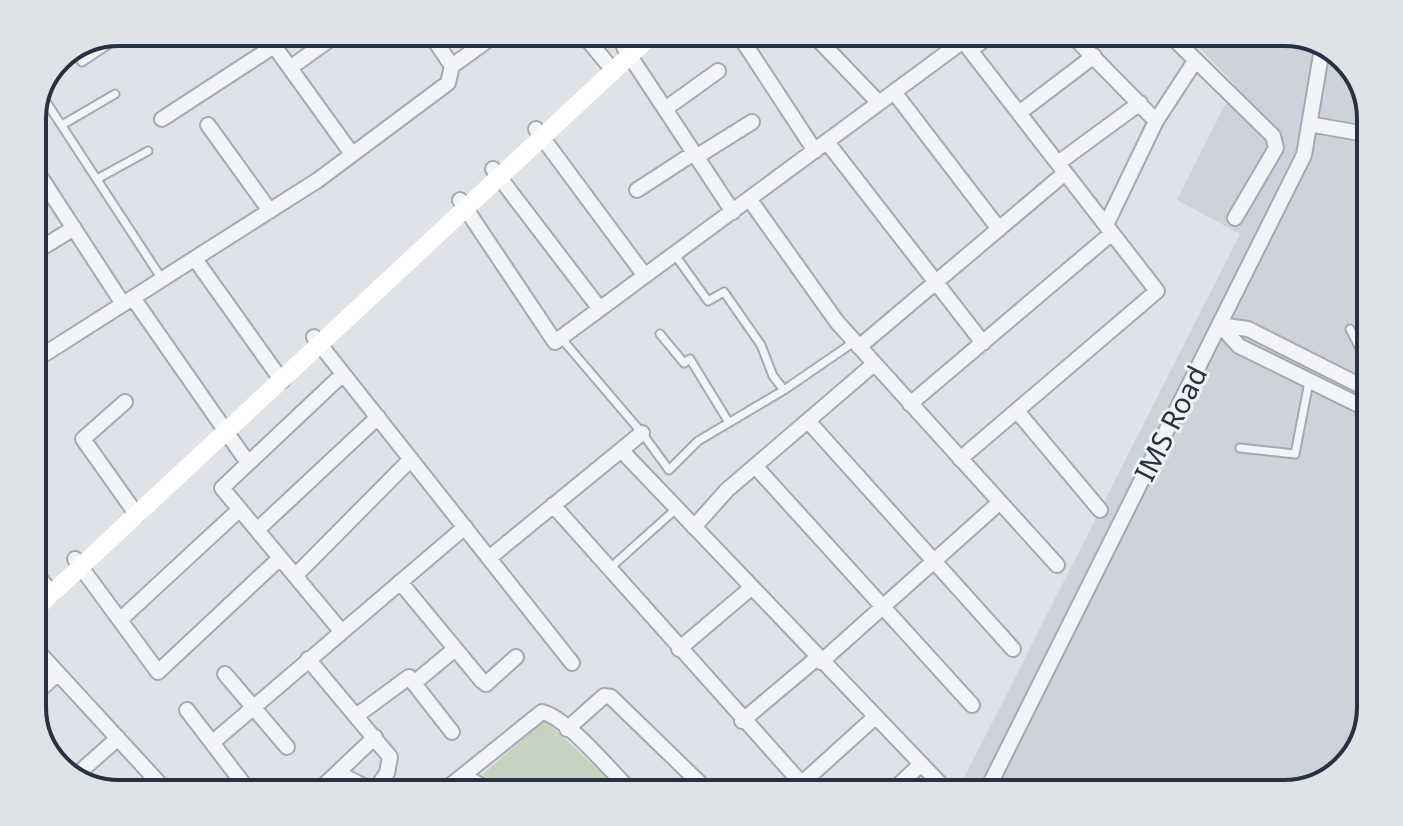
<svg xmlns="http://www.w3.org/2000/svg" width="1403" height="826" font-family="'Noto Sans',sans-serif">
<rect width="100%" height="100%" fill="#dfe3e9"/>
<path fill="#cdd2db" d="M1184,32h100l44,12 31,31 12,39v593l-12,44 -32,32 -43,11h-328l284,-560 -63,-34 58,-115z"/>
<path fill="#c5d3c0" d="M545,720l79,74h-105l-37,-19z"/>
<g fill="none" stroke-linecap="round" stroke-linejoin="round">
<g stroke="#a4aab3" stroke-width="11">
<path id="lane" d="M74,51l8,11 45,-30
M41,94l121,185
M62,125l53,-31
M97,179l51,-28
M675,255l33,46 16,-9 37,53 12,31 11,14
M1350,329l15,29 6,2
M660,334l24,29 6,-4 38,62
M561,338l81,95 27,37 29,-29 86,-51 70,-48
M1240,448l55,6 14,-72
M609,569l67,-60"/>
</g>
<g stroke="#a4aab3" stroke-width="18">
<path id="street" d="M264,32l88,122
M429,32l23,34
M581,32l26,31
M737,32l78,119
M811,32l68,71
M1069,32l87,89
M1167,32l106,104 3,12 -41,70
M624,47l109,165
M970,50l25,-18
M290,68l50,-36
M894,92l105,137
M665,109l53,-38
M1019,113l75,-57
M162,119l112,-73
M1309,124l62,11
M208,125l62,86
M536,129l109,147
M827,142l156,201
M696,157l56,-35
M1058,163l82,-60
M32,164l91,140
M493,169l107,140
M637,190l57,-37
M460,200l95,142 408,-301 194,250 -197,168
M750,200l87,122 220,243
M1106,225l50,-104 39,-60
M32,254l42,-26
M195,259l87,122
M133,298l115,165
M1220,325l19,21 132,65
M1220,325l28,4 123,62
M314,337l258,326
M859,347l206,-174
M32,362l286,-182 130,-97 4,-17 47,-34
M125,402l-42,37 54,76
M910,404l202,-171
M1017,411l83,99
M808,421l205,228
M621,450l329,344
M755,466l217,239
M553,505l258,289
M694,527l33,-37 147,-126
M257,530l121,-113
M489,558l153,-125
M75,559l83,113 122,-114
M32,568l20,26
M295,576l116,-117
M400,582l82,99 4,3 30,-27
M121,619l119,-110
M341,631l-119,-143 121,-114
M32,645l137,149
M679,649l72,-61
M308,659l82,98 -3,16 -13,18
M821,662l179,-160
M225,674l62,73
M414,683l41,-34
M32,697l26,-24
M187,710l55,72
M356,716l53,-39 43,55
M742,721l75,-63
M567,729l37,-33 7,1 100,97
M213,742l252,-215
M338,773l41,21
M463,776l34,18
M72,779l46,-41
M801,784l73,-66
M315,794l60,-57
M440,794l102,-82c25,5 72,63 92,82
M889,794l30,-28
M985,794l319,-639 19,-112"/>
</g>
<use href="#lane" stroke="#f2f4f7" stroke-width="7"/>
<use href="#street" stroke="#f2f4f7" stroke-width="14"/>
<path stroke="#fff" stroke-width="18" d="M32,612l623,-580"/>
</g>
<g text-anchor="middle" dominant-baseline="central" stroke-width="6" stroke-linejoin="round" paint-order="stroke">
<g font-size="28" fill="#273140" stroke="#eef2f6">
<text transform="translate(1170 423) rotate(-63)">IMS Road</text>
</g>
</g>
<path d="M0 0H1403V826H0ZM119 46H1284A73 73 0 0 1 1357 119V707A73 73 0 0 1 1284 780H119A73 73 0 0 1 46 707V119A73 73 0 0 1 119 46Z" fill="#dee3e7" fill-rule="evenodd"/>
<path fill="none" stroke="#273140" stroke-width="4" d="M119 46H1284A73 73 0 0 1 1357 119V707A73 73 0 0 1 1284 780H119A73 73 0 0 1 46 707V119A73 73 0 0 1 119 46Z"/>
</svg>
